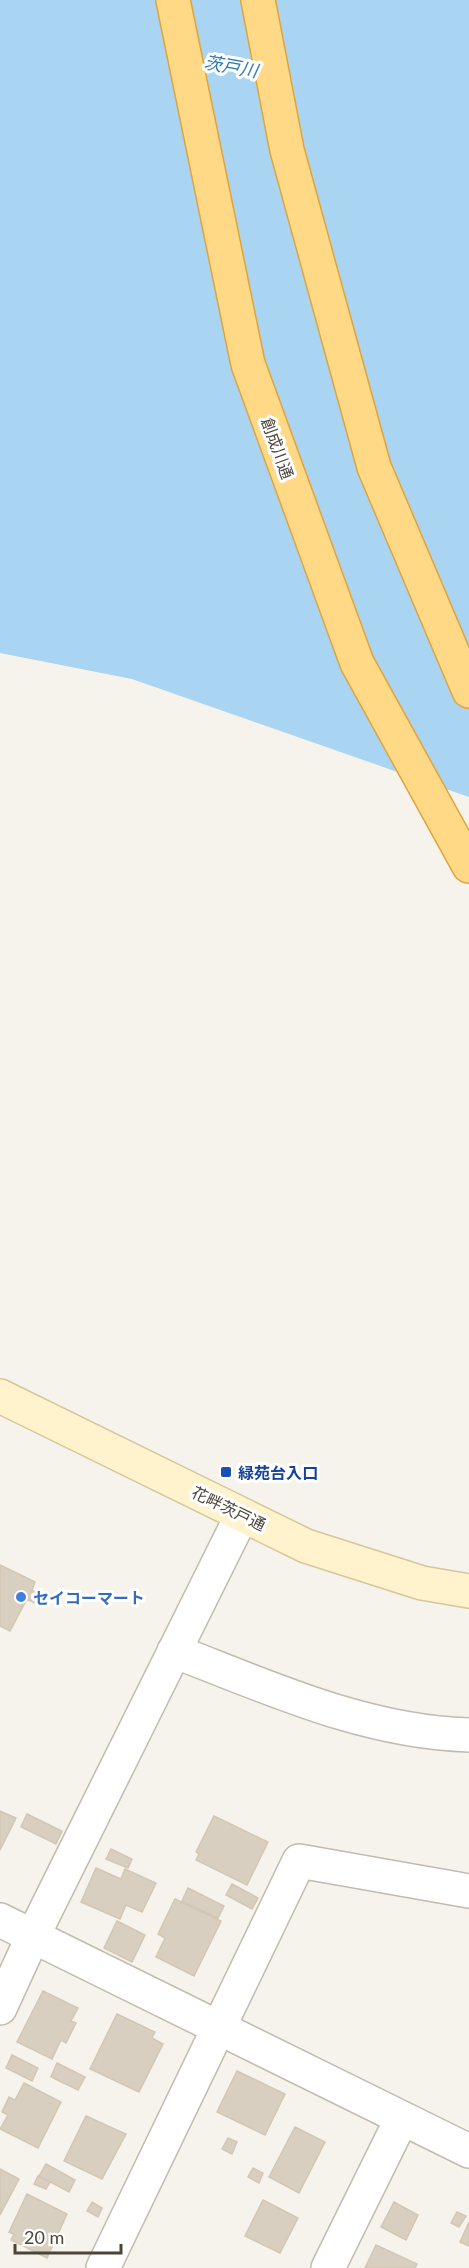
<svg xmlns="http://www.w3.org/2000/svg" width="469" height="2268" font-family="Lato,'Noto Sans JP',sans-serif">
<rect width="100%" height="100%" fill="#f6f3ec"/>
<path fill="#a9d4f2" d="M0,0h469v797l-337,-118 -132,-26z"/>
<path fill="#d8cfc1" stroke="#d3c7b4" stroke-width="1.5" d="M0,1565l35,17 -3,8 10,5 -5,9 -10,-5 -17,32 -10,-5z
M0,1811l16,7 -16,32z
M27,1814l35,17 -6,13 -35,-17z
M214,1816l54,26 -21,43 -51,-25 3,-6 -3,-2z
M111,1849l21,10 -4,9 -22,-9z
M96,1868l25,11 4,-10 31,14 -14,29 -16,-7 -6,14 -39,-17z
M232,1884l26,14 -6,11 -26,-14z
M188,1888l36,18 -6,12 -36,-17z
M175,1899l46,22 -27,55 -38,-19 9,-19 -7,-4z
M117,1921l28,14 -13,27 -28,-14z
M43,1991l35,17 -7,13 5,2 -10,20 -5,-3 -9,19 -35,-17z
M117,2014l38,18 -3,6 11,6 -24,48 -49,-23z
M12,2055l26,13 -6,13 -26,-13z
M57,2063l28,14 -7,13 -27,-13z
M237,2071l48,23 -20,41 -48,-23z
M24,2083l37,19 -23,46 -38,-19 8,-14 -6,-3 7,-15 6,3z
M86,2116l40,18 -24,45 -38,-18z
M295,2127l30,15 -26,51 -30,-16z
M228,2138l9,4 -5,12 -10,-5z
M46,2164l29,16 -6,12 -30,-16z
M253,2168l10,5 -4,10 -11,-6z
M0,2169l19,10 -19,36z
M38,2176l12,6 -4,7 -12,-5z
M27,2194l40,20 -20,44 -36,-18 3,-6 -5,-2z
M263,2200l35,18 -18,35 -35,-17z
M92,2202l10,6 -4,9 -11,-6z
M394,2202l24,13 -12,25 -25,-13z
M457,2212l9,4 -7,11 -8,-4z
M469,2222v24l-9,-4z
M376,2245l41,19 -2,4h-50z"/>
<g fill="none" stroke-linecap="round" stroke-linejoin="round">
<g stroke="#c2bbae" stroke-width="36">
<path id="minor" d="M174,1651c96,37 191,81 295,84
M0,1920l469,231
M0,2008l33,-72 209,-421
M103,2268l196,-407 170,30
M328,2268l74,-150"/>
</g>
<g stroke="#d6c79b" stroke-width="36">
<path id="secondary" d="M0,1396l306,150 116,37 47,8"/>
</g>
<g stroke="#e0a43c" stroke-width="36">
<path id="trunk" d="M173,0l75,364 109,299 112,203
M258,0l29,150 87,317 95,224"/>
</g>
<use href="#minor" stroke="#fff" stroke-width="33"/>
<use href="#secondary" stroke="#fff3cd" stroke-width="33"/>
<use href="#trunk" stroke="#ffd985" stroke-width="33"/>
</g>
<rect fill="#1a4fb4" stroke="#fff" stroke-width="2" x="220" y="1466" width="12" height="12" rx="3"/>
<circle fill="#3f7fe0" stroke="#fff" stroke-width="2" cx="21" cy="1597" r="6"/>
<g text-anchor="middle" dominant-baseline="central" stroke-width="6" stroke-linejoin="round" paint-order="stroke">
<g font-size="16" fill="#4b4439" stroke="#fff">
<text transform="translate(278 448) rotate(70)">創成川通</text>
<text transform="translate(229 1508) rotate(26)">花畔茨戸通</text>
</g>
<g font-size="16" font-weight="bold" fill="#164399" stroke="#fff" text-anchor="start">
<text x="238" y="1472">緑苑台入口</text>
</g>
<g font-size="16" font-weight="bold" fill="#366cbe" stroke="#fff" text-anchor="start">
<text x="33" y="1597">セイコーマート</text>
</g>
<g font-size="18" font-style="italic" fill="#2e7ab2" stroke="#fff">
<text transform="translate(231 66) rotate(10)">茨戸川</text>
</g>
</g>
<path d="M15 2244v9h106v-9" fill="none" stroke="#4b4439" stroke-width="3"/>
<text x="24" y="2244" font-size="18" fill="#4b4439" stroke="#ffffff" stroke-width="4.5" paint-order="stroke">20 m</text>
</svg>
